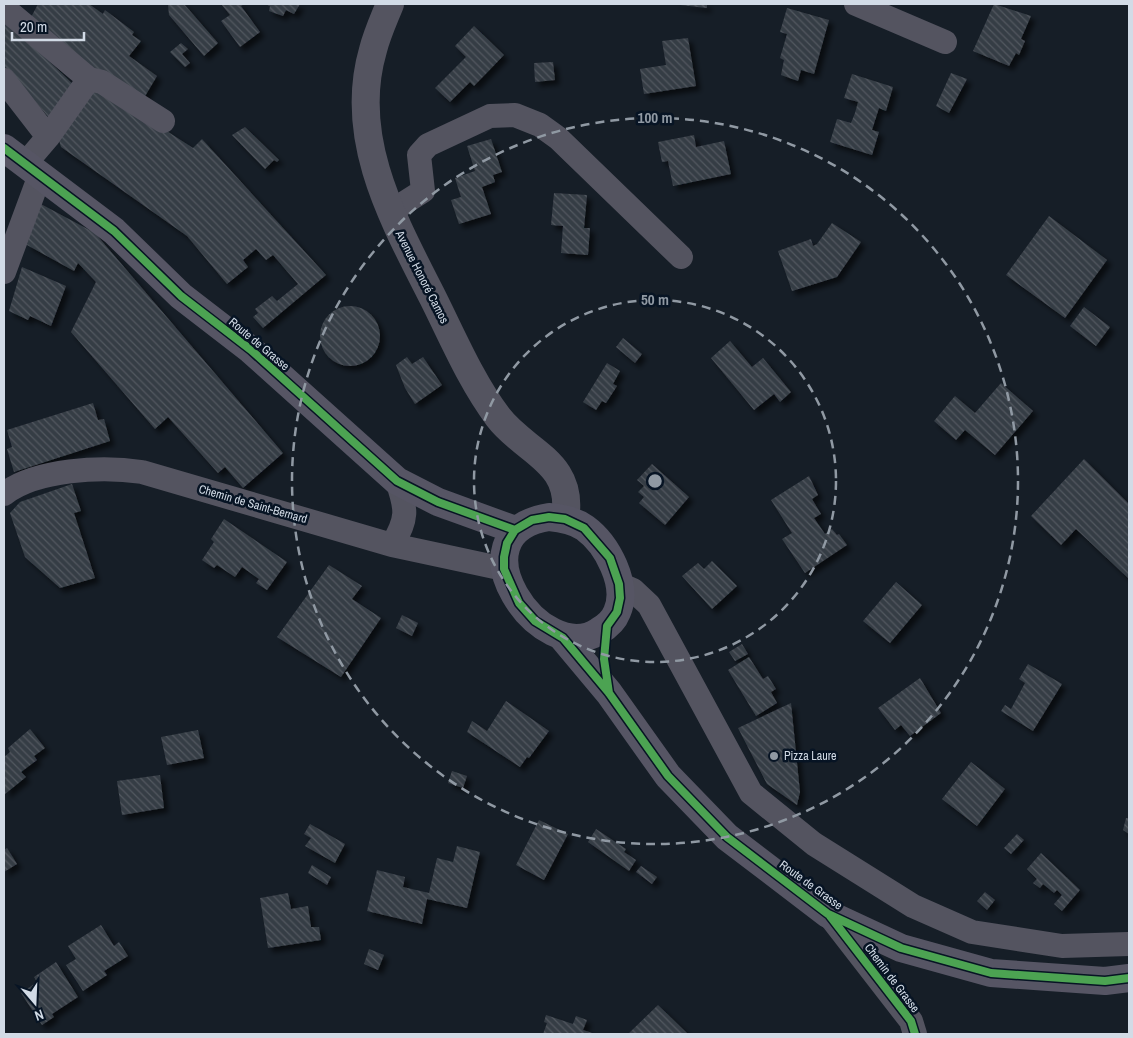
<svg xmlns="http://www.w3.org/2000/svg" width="1133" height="1038" font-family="'Archivo Narrow',sans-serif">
<defs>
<pattern id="building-back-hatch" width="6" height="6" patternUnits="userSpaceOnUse" patternTransform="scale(1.25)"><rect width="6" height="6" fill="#363d45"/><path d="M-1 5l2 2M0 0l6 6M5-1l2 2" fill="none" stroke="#525860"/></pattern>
<filter id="shadow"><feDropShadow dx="4.5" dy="4.5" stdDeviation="2.5" flood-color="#0009"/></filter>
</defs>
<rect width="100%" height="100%" fill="#161e27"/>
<path fill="url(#building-back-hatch)" filter="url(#shadow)" d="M38,4h51l14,10 2,-4 29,22 -2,3 9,6 -12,15 28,20 -16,27 -112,-82z
M171,4h13l34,39 -14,13 -35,-41 -1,-10z
M221,4h23l-3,2 19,26 -20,15 -19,-26 9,-6z
M265,4h35l-6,10 -8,-4 -3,6 -14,-5 1,-5z
M672,4h35v4z
M994,4l37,12 -10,23 4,2 -6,14 -3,-2 -7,13 -36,-15z
M787,8l42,12 -15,54 -13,-4 -3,11 -17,-6 3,-15 -4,-2 7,-24 -7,-2z
M4,18l74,71 -26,32 -48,-55z
M474,26l30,29 -30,31 -4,-4 -20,20 -15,-14 31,-31 -11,-11z
M688,38l8,48 -52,8 -4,-25 26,-4 -4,-24z
M181,43l7,6 -6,5 8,9 -5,4 -15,-15z
M553,62l2,18 -20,2 -1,-19z
M951,73l16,6 -18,34 -13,-7z
M852,74l41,13 -7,24 -7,-3 -7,22 7,2 -7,23 -42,-13 7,-23 14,4 4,-10 3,-11 -14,-4z
M94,84l99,64 9,-9 124,136 -63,53 -10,-11 5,-4 -3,-4 17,-13 5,5 21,-17 -25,-29 -7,5 -10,-11 -13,11 5,7 -21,17 -40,-48 -126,-89 -3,-10z
M245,127l34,33 -2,2 -3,-2 -9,9 -33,-34z
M694,135l2,12 28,-6 7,33 -58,12 -5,-25 -6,1 -4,-20z
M491,139l11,33 -9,3 2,7 -13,5 9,27 -32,10 -8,-24 10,-3 -6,-19 20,-7 -8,-25z
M554,193l33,2 -3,33h6l-2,27 -27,-2 2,-27 -12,-1z
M39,203l56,30 188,220 -40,35 -18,-21 -7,6 -50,-56 -13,12 -84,-97 25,-50 -18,-19 -4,8 -47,-26z
M1049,216l58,44 -42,58 -59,-43z
M832,223l29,19 -24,35 -45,14 -14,-40 33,-12 2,7 4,-2z
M22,267l44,19 -15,40 -21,-10 -2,4 -19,-9z
M320 336a30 30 0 1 1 60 0a30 30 0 1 1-60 0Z
M1084,307l26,20 -14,19 -26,-20z
M623,338l19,16 -7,9 -19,-16z
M730,341l22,26 11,-9 28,34 -11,10 -6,-8 -20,16 -43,-52z
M407,357l5,7 11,-7 19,28 -27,19 -10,-16 -9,-23z
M607,363l13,8 -7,13 4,2 -11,17 -4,-2 -6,9 -13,-8z
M1001,383l32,28 -38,44 -30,-25 -9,10 -22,-19 21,-25 20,17z
M93,403l5,17 6,-1 6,22 -96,31 -7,-23 5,-2 -5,-17z
M1084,459l45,45v75l-53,-50 -15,16 -30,-29z
M652,464l37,33 -24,28 -26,-22 5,-6 -6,-5 6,-6 -7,-6z
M809,476l9,19 -6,4 9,15 -7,4 11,16 7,-5 5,6 2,-1 8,11 -42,28 -23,-34 10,-6 -21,-33z
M72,484l9,27 -7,2 21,65 -35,10 -35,-31 -15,-44 10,-11z
M224,519l63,43 -20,28 -11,-7 3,-4 -17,-12 -7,10 -18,-12 -3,3 -12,-8 12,-18 -3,-3z
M712,561l25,25 -25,23 -30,-33 16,-13 6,6z
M329,565l33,21 -10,13 29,19 -40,59 -64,-40z
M896,582l26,23 -32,38 -27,-22z
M402,615l16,8 -6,13 -16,-8z
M742,644l6,10 -13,7 -6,-9z
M749,657l14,22 5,-3 8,13 -5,3 6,11 -21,13 -28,-46z
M1028,664l34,20 -29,47 -32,-20 4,-6 6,4 14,-26 -6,-4z
M920,678l21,35 -31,23 -9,-11 -6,5 -17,-22z
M506,701l43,30 -20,27 -2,-1 -7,10 -53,-35 5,-11 15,10z
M791,703l9,89 -3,13 -30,-21 -29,-56z
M30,729l15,19 -11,8 3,4 -16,12 5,5 -21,17 -1,-37 6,-5 -2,-4z
M198,730l6,28 -37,7 -6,-28z
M971,762l34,27 -28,37 -35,-27z
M452,771l15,5 -4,12 -15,-5z
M160,775l4,33 -42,7 -5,-34z
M1126,818h3v16l-6,-4z
M539,820l29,14 -24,46 -28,-15z
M310,824l35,20 -10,19 -30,-17 6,-8 -7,-4z
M596,829l30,20 -2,3 12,8 -7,11 -41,-29z
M1017,834l7,6 -13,14 -7,-6z
M457,846l23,6 -13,56 -40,-9 -5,25 -55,-13 10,-41 28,7 -2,10 26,6 8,-35 16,4z
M7,848l10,16 -13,8v-22z
M1041,853l39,37 -18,21 -8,-7 8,-9 -5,-5 -3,3 -11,-9 -3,4 -7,-5 4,-4 -10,-10z
M312,865l19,12 -4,8 -19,-12z
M641,866l16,11 -5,7 -16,-12z
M985,892l10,8 -8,10 -10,-9z
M288,893l3,16 17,-3 3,21h8l2,13 -53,8 -8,-50z
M101,925l13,21 5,-4 9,14 -24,15 3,4 -24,16 -17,-26 10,-6 -8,-13z
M369,949l15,6 -6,15 -14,-6z
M56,962l22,35 -26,17 2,3 -12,8 -21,-32 16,-11 -3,-5z
M658,1005l30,29h-60z
M546,1015l27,9 3,-8 11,4 -4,10 12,4h-52l4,-11 -3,-1z"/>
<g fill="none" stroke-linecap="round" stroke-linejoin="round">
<path stroke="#545460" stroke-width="24" d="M856,4l89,38
M4,8l85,71 -41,58 -23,27
M89,79l13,3 61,39
M4,80l44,57
M390,212l33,-21 -4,-36 9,-10 62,-29 25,-1 25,10 18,13 123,119
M4,272l36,-97
M4,494c32,-25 98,-28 138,-22l250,73 112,24
M392,545c16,-26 15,-36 5,-64
M619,584l14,6 16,15 102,188 63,51 99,62 59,26 90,14 67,-2
M828,914l83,107 4,13"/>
<path stroke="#545460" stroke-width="28" d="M390,4c-6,15 -13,30 -17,46 -26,89 21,171 60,248 20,40 38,83 65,119 27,36 77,44 67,102"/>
<path stroke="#565564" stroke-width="28" d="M4,148l110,83 67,65 70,54 146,131 41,21 77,28
M549,517c12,1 25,3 36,11 22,16 44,57 32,84 -3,8 -11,15 -18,19 -57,39 -151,-98 -50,-114z
M563,638l46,55 59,83 59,61 101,77 73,34 90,25 114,8 24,-3"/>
<g stroke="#071424" stroke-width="11">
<path id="cycleway" d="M4,148l110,83 67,65 70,54 146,131 41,21 77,28
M609,693l-5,-34 3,-33 10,-14 3,-14 -1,-14 -9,-26 -26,-30 -19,-9 -16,-2 -17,3 -17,10 -8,13 -3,14v12l15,34 16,18 28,17 46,55 59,83 59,61 101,77 73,34 90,25 114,8 24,-3
M830,916l81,105 4,13"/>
</g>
<use href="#cycleway" stroke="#4ca352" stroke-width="8"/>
</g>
<g fill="none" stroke="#9099a3" stroke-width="2.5" stroke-dasharray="9 6">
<circle cx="655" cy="481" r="181"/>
<circle cx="655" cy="481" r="363"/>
</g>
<circle fill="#9099a3" stroke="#071424" stroke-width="2" cx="774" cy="756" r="5"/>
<g text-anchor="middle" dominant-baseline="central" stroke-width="5" stroke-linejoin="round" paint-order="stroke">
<g font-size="12" fill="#d2dbe6" stroke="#071424">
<text transform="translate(422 277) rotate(63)">Avenue Honoré Camos</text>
<text transform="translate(259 344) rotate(40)">Route de Grasse</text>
<text transform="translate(253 504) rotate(16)">Chemin de Saint-Bernard</text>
<text transform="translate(811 885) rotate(36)">Route de Grasse</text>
<text transform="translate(892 978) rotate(53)">Chemin de Grasse</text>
</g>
<g font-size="12" fill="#d2dbe6" stroke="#071424" text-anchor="start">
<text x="784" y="756">Pizza Laure</text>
</g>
</g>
<circle cx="655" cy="481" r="8" fill="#9099a3" stroke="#071424" stroke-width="2.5"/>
<g font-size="15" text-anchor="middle" font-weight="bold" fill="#9099a3" stroke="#071424" stroke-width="5" stroke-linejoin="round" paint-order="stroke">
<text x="655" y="123">100 m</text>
<text x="655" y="305">50 m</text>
</g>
<rect width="1133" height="1038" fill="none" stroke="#d2dbe6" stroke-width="10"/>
<g transform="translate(35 1003) rotate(161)" stroke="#071424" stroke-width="4" paint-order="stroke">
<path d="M0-4L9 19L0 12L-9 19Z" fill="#d2dbe6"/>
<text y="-8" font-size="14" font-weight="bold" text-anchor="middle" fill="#d2dbe6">N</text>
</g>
<path d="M12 32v8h72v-8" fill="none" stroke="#d2dbe6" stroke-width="2.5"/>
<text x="20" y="32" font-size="15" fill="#d2dbe6" stroke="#071424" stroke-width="4" paint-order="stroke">20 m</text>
</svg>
